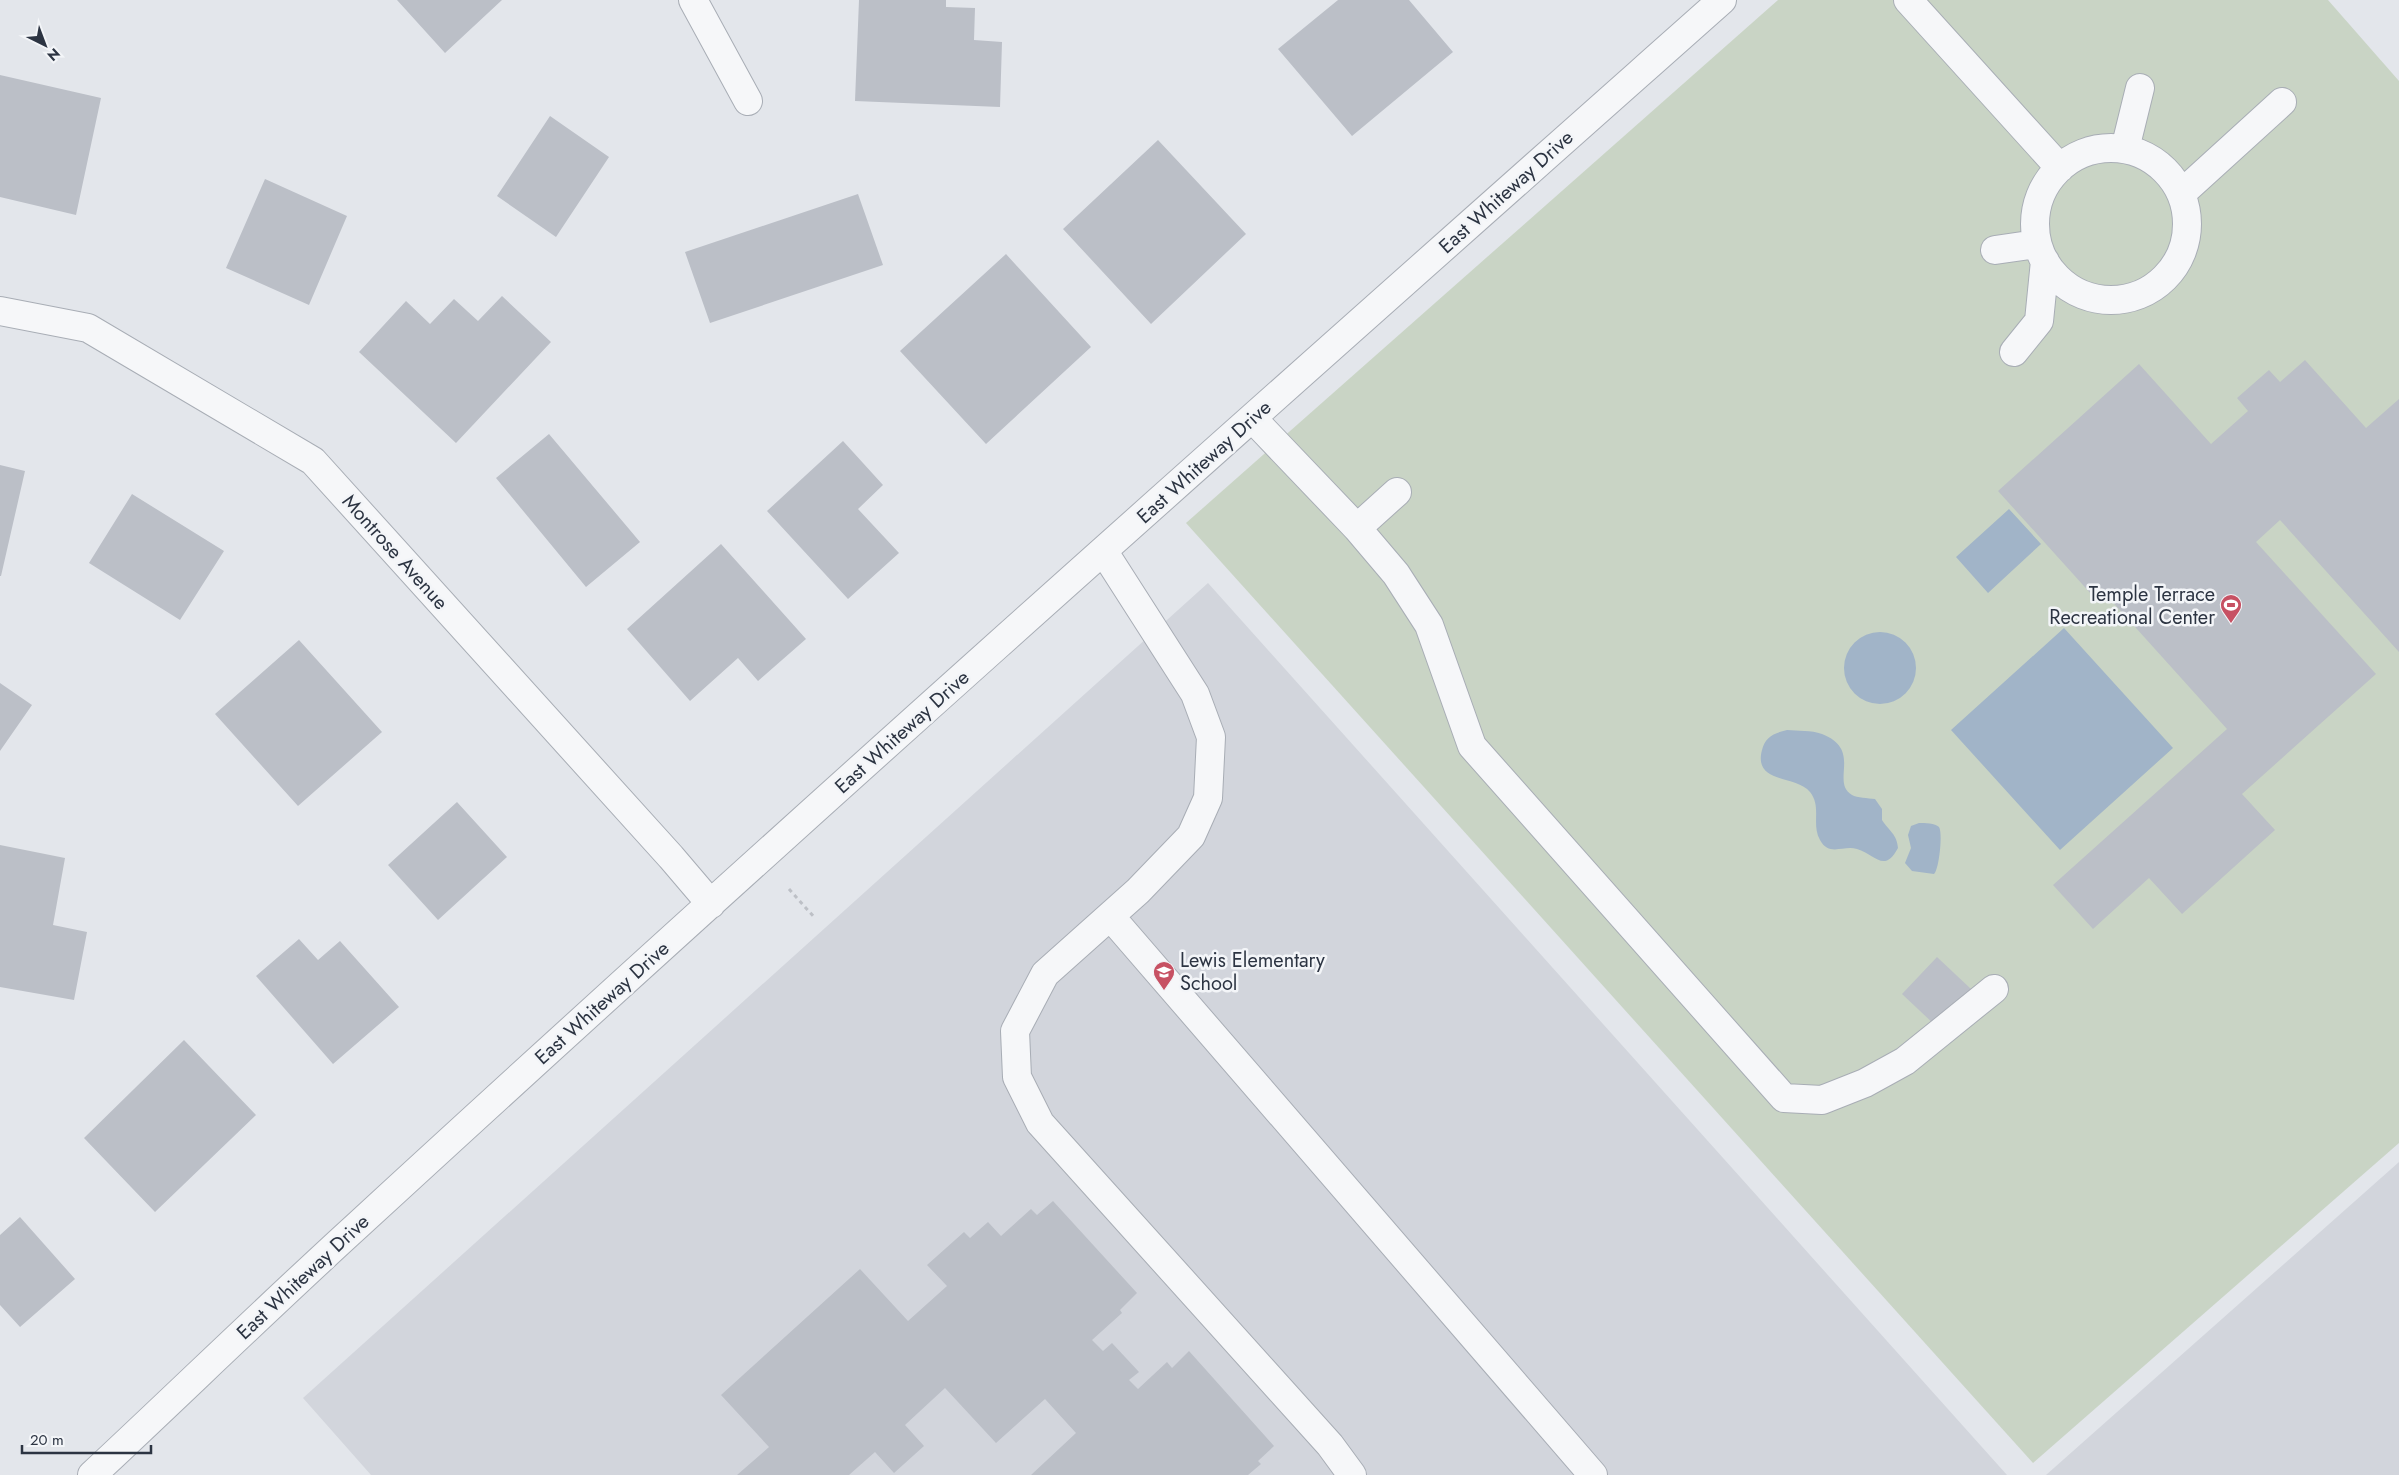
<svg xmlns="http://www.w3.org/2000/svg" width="2399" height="1475" font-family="Jost,sans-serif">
<rect width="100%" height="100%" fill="#e3e6eb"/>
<path fill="#d2d5dc" d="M1208,583l799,892h-1636l-68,-77z
M2399,1162v313h-353z"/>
<path fill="#c9d4c5" d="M1778,0h550l71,81v1062l-366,320 -847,-940z"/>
<path fill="#a1b4c8" d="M2009,509l32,35 -53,49 -32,-36z
M2064,628l109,120 -113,102 -109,-120z
M1844 668a36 36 0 1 1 72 0a36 36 0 1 1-72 0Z
M1787,730c11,1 24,0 35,4 41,16 8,48 30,61 5,3 16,3 23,4l7,10v11c7,11 15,14 16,28 -14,26 -23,6 -41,1 -14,-4 -28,8 -37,-9 -9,-16 2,-33 -10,-48 -14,-17 -57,-8 -48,-42 3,-13 12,-17 25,-20z
M1919,823c6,0 16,0 20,4 4,6 0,43 -5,47l-22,-3 -7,-8 6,-15 -3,-13 3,-9z"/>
<path fill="#bbbfc7" d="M397,0h105l-57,53z
M859,0h87v7l29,1 -1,32 28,2 -2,65 -145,-6z
M1338,0h71l44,52 -101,84 -74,-87z
M0,75l101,23 -25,117 -76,-18z
M550,116l59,41 -53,80 -59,-41z
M1158,140l88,94 -95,90 -88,-95z
M265,179l82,37 -38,89 -83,-37z
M858,194l25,71 -173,58 -25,-71z
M1006,254l85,93 -105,97 -86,-93z
M502,296l49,46 -95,101 -97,-91 47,-51 24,23 24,-25 24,22z
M2305,360l61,68 33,-29v253l-119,-132 -24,22 120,132 -134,120 33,36 -93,84 -33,-36 -56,51 -40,-44 174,-156 -127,-141 -8,7 -94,-104 141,-127 72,80 37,-33 -11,-13 32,-28 11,12z
M549,434l91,108 -54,45 -90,-109z
M843,441l40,44 -25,24 41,44 -51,46 -81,-88z
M0,465l25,6 -24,105h-1z
M132,494l92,57 -44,69 -91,-57z
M721,544l85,95 -48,42 -20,-23 -48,43 -63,-72z
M299,640l83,92 -84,74 -83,-92z
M0,683l32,22 -32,46z
M457,802l50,55 -69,63 -50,-55z
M0,845l65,13 -12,67 34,7 -13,68 -74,-13z
M299,939l19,21 22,-19 59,66 -66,57 -77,-88z
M1937,957l34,32 -35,37 -34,-32z
M184,1040l72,75 -101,97 -71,-74z
M1053,1201l84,92 -17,17 2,3 -30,27 11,11 9,-8 27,29 -10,8 9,9 29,-27 5,6 17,-17 85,95 -16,15 3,3 -13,11h-217l45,-42 -31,-34 -49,44 -51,-55 -40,37 19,21 -30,27 -19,-21 -26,23h-112l32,-28 -48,-52 139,-126 48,52 39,-35 -20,-21 37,-33 6,6 18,-16 13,14 30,-27 6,6z
M20,1217l55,62 -55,48 -20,-22v-70z"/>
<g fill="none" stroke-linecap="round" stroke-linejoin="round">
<g stroke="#a8adb5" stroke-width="30">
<path id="minor" d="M693,0l55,101
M1908,0l152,168
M2035 224a76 76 0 1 1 152 0a76 76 0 1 1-152 0Z
M2125,149l15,-61
M2182,193l100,-91
M1995,250l42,-6
M0,311l88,17 225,133 358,396 40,47
M2014,352l25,-31 6,-60
M1252,418l105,110 39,46 33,51 43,121 312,352 38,2 43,-17 40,-22 89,-72
M1357,528l40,-36
M1104,552l91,142 16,43 -3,61 -17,38 -53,55 -93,83 -30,57 2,46 23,46 290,322 22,30
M1110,916l483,559
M92,1475c89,-83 176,-168 266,-250 450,-414 907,-819 1364,-1225"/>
</g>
<path stroke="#bdc0c6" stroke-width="3" stroke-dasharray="4 4" stroke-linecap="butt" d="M789,889l25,28"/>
<use href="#minor" stroke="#f6f7f9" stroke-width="28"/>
</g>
<defs>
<g id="stadium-pin" transform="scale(1.125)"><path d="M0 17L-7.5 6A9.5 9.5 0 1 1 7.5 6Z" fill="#c75163" stroke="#f3f5f8"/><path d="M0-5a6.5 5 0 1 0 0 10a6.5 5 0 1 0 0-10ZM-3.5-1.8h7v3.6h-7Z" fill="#fff"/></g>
<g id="school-pin" transform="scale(1.125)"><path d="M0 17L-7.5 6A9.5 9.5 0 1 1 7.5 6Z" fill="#c75163" stroke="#f3f5f8"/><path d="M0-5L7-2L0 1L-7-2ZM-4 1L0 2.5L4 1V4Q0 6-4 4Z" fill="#fff"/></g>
</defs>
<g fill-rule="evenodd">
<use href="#stadium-pin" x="2231" y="605"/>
<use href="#school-pin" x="1164" y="972"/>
</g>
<g text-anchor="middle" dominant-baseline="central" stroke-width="5" stroke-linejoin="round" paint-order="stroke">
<g font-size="20" fill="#2c3442" stroke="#f3f5f8">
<text transform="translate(1506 192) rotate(-42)">East Whiteway Drive</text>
<text transform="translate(1204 462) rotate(-42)">East Whiteway Drive</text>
<text transform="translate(395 552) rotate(48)">Montrose Avenue</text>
<text transform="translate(902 732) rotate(-42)">East Whiteway Drive</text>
<text transform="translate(602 1003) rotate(-42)">East Whiteway Drive</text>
<text transform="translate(303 1277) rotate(-43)">East Whiteway Drive</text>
</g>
<g font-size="20" fill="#2c3442" stroke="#f3f5f8" text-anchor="end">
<text x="2215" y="594">Temple Terrace<tspan x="2215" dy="23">Recreational Center</tspan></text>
<text x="1180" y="960" text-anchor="start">Lewis Elementary<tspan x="1180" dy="23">School</tspan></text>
</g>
</g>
<g transform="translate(45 45) rotate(138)" stroke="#f3f5f8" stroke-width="4" paint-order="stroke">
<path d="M0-4L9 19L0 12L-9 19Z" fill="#2c3442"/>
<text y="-8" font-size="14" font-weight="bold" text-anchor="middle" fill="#2c3442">N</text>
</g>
<path d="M22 1445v8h129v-8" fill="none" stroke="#2c3442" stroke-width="2.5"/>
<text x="30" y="1445" font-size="15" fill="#2c3442" stroke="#f3f5f8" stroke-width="4" paint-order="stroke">20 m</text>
</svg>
